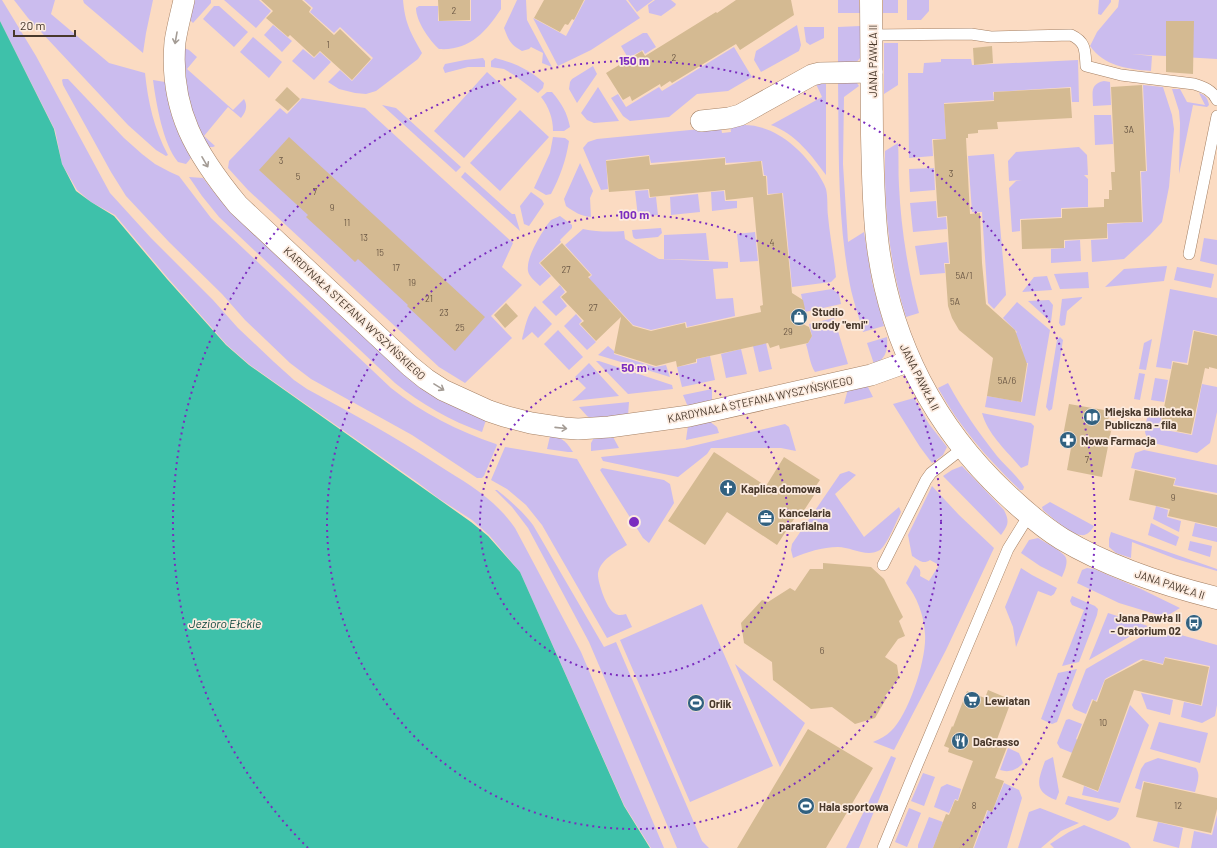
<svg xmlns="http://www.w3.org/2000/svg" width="1217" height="848" font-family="Barlow,sans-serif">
<rect width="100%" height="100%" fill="#fbdbc2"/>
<path fill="#cbbcee" d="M0,0h2l34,56 74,137 41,45 62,62 25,28 36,34 20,18 13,9c44,24 89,48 131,76 30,19 56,33 77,63l66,124 83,196h-13l-27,-43 -104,-233 -31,-37 -17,-15 -34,-22 -21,-16 -167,-117 -23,-20 -60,-68 -52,-62 -24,-13 -14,-12 -15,-26 -7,-34 -55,-109z
M14,0h41l-4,14 58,49 36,10c3,29 9,56 23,82l-2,1 -10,-6 -28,-25 -100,-107z
M83,0h70l-7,33 -3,20 -59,-50z
M194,0h17v3l-18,20 -4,-4z
M224,0h35l12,11 -15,17z
M304,0h99c2,24 8,33 19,53l-4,6 -42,32 -10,3 -11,-1 -16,-4 -11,-7 12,-12 12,11 21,-23 -33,-31 -6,6 -24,-21 3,-4z
M471,0h30v9c-15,23 -32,42 -62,40 -10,-9 -23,-28 -23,-41l3,-2h19v15h33z
M517,0h9l1,20 25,47 -10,-4 1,-10 -12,-6 -2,2 -7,2c-12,-7 -13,-10 -18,-23z
M585,0h41l14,18 -49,32 -33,16 -25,-48 33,18z
M628,0h25l-16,12z
M655,0h16l5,4 -1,2 -14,10 -12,-3 -1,-8z
M838,0h21l1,13h-22z
M883,0h15v13h-15z
M907,0h22v11l-8,9h-14z
M1099,0h12v2l-10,13 -3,-1z
M1119,0h98v59l-86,-5 21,2 -1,15c-24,-2 -47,-5 -61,-25l7,-14 21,-25z
M214,6h5l29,26 -14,15 -31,-28z
M273,25l19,16 -10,11 -18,-17z
M797,25l4,20 -2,6 -38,21 -7,-12 2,-9z
M860,26v32l-5,6h-17v-37z
M804,27h20v11l-14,7 -4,-3z
M643,33h4l9,14 -11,7 -2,-4 -15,8 -7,-12z
M253,37l29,25 -13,16 -29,-26z
M884,43h14v42l-14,9z
M734,47l18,30 -24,14 -31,3 -28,23 -39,4 -7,-5 -12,-18 7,-4 8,13 33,-20 3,4z
M184,48l5,2 8,7 -10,12 46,41 11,-11c4,7 2,13 -3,19l-13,-11 -24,29 11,10 -2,1h-7l-11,-24 -11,-41z
M303,49l11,9 6,-6 11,10 -17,18 -22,-19z
M483,58l2,3v6h-17l-23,6 -2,-5 2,-4 20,-4z
M495,58c17,4 36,12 49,25l-1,5 -5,5 -24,-18 -10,-6 -13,-2v-6z
M941,59h30l1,6 106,-5 1,42h-7l-1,-15 -78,5 1,8 -50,3 2,36h-14l1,17 -24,2 -1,-85h15l1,-10 17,-1z
M593,66l4,8 -20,29 -8,-14 1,-7 2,-3z
M487,72l30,27 -53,59 -30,-27z
M63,79h5l56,59 18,16 13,10 15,8 9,4 32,42 180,170c31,25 67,43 105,56l1,1 -13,31 -2,2h-5l-65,-43 -101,-56 -21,-16 -45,-43 -23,-26 -53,-52 -43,-46 -15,-24 -48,-87 -1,-5z
M153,80l12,2c4,31 11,49 26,76l-5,6 -8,-2c-15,-18 -22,-59 -25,-82z
M838,81l19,2 2,3 -15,11 -1,67 5,78 16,-10 8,50 12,44 -21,6c-4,-16 -10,-31 -13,-47 -13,-67 -11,-136 -12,-204z
M1104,81l6,1 1,23 -18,1c0,-12 -4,-22 11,-25z
M826,82v93c-15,-20 -30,-41 -55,-50l51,-28 -6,-13z
M1143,85l20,2 9,28 2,14 -5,58 -7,35 -12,13 -26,24 -32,3 -1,-22 17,-1 -1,-15 36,-2 -2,-50 6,-1z
M598,87l21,34 -25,2 -7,-3 -6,-7z
M1172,89h8l7,13 18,3 -6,-12c7,2 9,6 10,12l-2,2 -14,-2 -14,69 1,-51 -1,-12z
M547,92h5c10,12 15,20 18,35l-6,4h-11c0,-12 -4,-24 -12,-34z
M302,98l63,10 148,135 -11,24 20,18 -31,31 21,22 -47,45 -26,-16 -191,-177 -20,-22 1,-7 51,-53 7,6z
M382,105l14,3 65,59 -5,5z
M520,110l29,27 -49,54 -30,-28z
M1094,115h17l2,29 -18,1z
M742,125c32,-1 58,23 75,47 3,5 7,11 9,17 2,8 1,19 2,27 2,21 6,41 8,61l-5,5 -39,5 -9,-94 -15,1 -1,-18 -3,-1 -2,-14 -36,2 -1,-6 -74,6 -2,-8 -43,5 2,29 -7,1 -18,-42 5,-6 9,-3 124,-12 1,6 9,-1 -1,-6z
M553,137l12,1 4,3c-3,19 -9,36 -18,53l-5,1 -12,-7 16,-35z
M898,143c1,15 0,29 1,43 2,43 9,86 20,127l-13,4c-17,-54 -22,-110 -21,-166z
M1079,147l8,8 1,20h-4l4,4v28l-27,1v9l-41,2v12l-8,1 -3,-44 7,-7 6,-1 -13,1 -1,-20 8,-9z
M994,154l12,141 -12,14 -6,-6 -6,-91h-10l-4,-56z
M580,163l13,28 -3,7 1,19c-10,-1 -17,-5 -25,-11l-2,-7z
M934,168l1,22 -25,2 -1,-23z
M465,172l47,42h3l5,17 -59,-54z
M189,177l14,1 15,19 268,223 -4,12c-31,-11 -61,-28 -87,-49l-176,-166 -17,-21z
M648,190l1,8 7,-1 2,18 -20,2 -3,-26z
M724,191l1,10h12v7l-25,3 -1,-19z
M531,192l11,8 2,4 -15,22 -5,-2 -4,-18z
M698,194l2,18 -29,3 -1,-18z
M936,201l1,17 9,-1 1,12 -34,3 -3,-29z
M560,216l12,9v3l-12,12 1,2 -22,21 12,13 -11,10c-4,-4 -11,-9 -12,-15 -2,-14 12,-35 19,-46l4,-5z
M661,228l1,5 -4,4 -22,2c-4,-1 -3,-5 -4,-9z
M583,229c14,3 27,3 41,2l1,8 34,20 69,3v6l-15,1 3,30 17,-1 2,18 -48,11 -1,-5 -35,8 -18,-5 -24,-26 -2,2 -19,-22 4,-4 -27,-30z
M755,232l3,29 -18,1 -3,-28z
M706,233l3,27 -45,-1v-24z
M1204,238l13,2v25l-17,-4z
M1080,240l1,21 -30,2v-14l14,-1v-7z
M947,242l2,21h-5l1,10 -25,2 -5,-29z
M1167,266l-3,15 -59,6 19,-18z
M1177,267l37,7 -3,14 -37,-8z
M1088,272l1,16 -29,1 -6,-15z
M1047,276l5,14 -30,2 12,-15z
M560,285l5,7 -5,5 7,9 -11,10 -14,-14z
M832,289l7,5 2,10 -36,8 -4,-18z
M1170,289l47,9v37l-24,-5 -6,33 -15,-2 -1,8 -15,-2z
M1082,297v1l-15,13 -2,14 -4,1 -2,-3 3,-24z
M1049,300l4,5 -2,17 -23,-21z
M1017,302l33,28 -15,86 -50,-9 2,-11 35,6 6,-39h-6c2,-13 0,-18 -8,-28l3,-3 -14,-14z
M535,306l17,18 -14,14 -6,-6 -9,8 -1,-1c3,-11 5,-25 13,-33z
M576,314l6,7 -3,3 17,18 -9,8 -23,-24z
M834,318l14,46 -33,8c-5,-8 -6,-18 -9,-28l2,-1 4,-7 -3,-12z
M558,330l25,27 -14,13 -25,-26z
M887,337c1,12 -1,23 -13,27l-7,-21z
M1060,337l3,3 -11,69 -3,2 -3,-4 11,-67z
M1152,339l-6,31 -7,-1 5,-26z
M766,343l6,26 -13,3 -6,-26z
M608,346l6,5v3l41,13 11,-2 4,12 -72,-22z
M741,349l6,25 -21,4 -5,-24z
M710,356l5,24 -33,7 -5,-20 20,-4v-4z
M596,361h3l73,24 1,4 -45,5z
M589,363l30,33 -47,5 14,-13 -11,-11z
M1139,373l6,1 -5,26 -6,-1z
M1155,378l13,2 -4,22 -13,-2z
M948,383c14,26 31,50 49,73 8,10 21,20 27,31l-1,3h-3c-32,-31 -60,-62 -82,-102z
M1202,384l15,3v25l-7,31 -13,10 -44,-10c-13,-8 -7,-19 -4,-32l13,3 -2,15 32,6z
M867,385l6,12 -29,7 4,-15z
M712,389v13l-24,5 -5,-12z
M914,398l15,26 18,23 -4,8 -11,8 -12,-16 -27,-43z
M629,402l-1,14 -36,3 -5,-3 -8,-9z
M982,413l49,10 3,3 -6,39 -7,3c-14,-17 -33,-33 -39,-55z
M709,421l8,6 2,6 -33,7 2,-15z
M785,424l4,3 7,24 -15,-3h-70l-4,6 -29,23 -75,-16 -2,-4 83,-9z
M612,435l7,13 -28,3v-8l4,-7z
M550,436c13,2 16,5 23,16h-5l-21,-3z
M505,447l72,12 50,86c-11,7 -26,14 -29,28 -1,8 9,36 16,40 4,3 8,2 12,1l6,13 -25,11 -65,-113 -16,-20 -19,-16 -16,-9z
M1144,450l73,15v28l-43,-8 2,-7 -45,-10 4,-15z
M962,466l42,44c6,12 4,15 -3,25l-58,-59 9,-6z
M602,468l62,12 6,4 4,19 -25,40 -6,-5 -43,-68z
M849,471l7,4 -21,19 29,43 35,-30 2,5c-4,8 -14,33 -21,38 -13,8 -29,-3 -42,-3 -16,0 -31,5 -45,11l-2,-8 1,-6 48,-70z
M932,486l27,29 35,33 -48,102 -52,100 -21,-8c7,-3 13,-6 18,-11 18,-17 36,-73 34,-97 -1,-19 -8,-37 -19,-51l9,-18c5,4 6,5 5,11l9,5 10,-16 -9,-5c-7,5 -11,0 -18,-4l-4,-21z
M495,490h2c13,10 26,22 36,35l71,122 12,-5 86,199 7,7h-32l-88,-206 -61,-114 -16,-21z
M1050,502l44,24c-3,5 -7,10 -13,9 -10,-1 -30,-18 -38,-25l-1,-3z
M1156,506l12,4 -1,7 14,4 -2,11 -26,-13z
M1151,523l28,14 -3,9 -28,-11z
M1195,523l22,5v14l-25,-6z
M1111,532l106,37v2l-41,-12 -44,-17 -1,16 -15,-5 -7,-6v-8z
M1038,538c6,4 26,14 28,20 2,6 -2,14 -4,19l-22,-11 -19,-13 8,-13z
M1190,541l22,5 -2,11 -22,-7z
M1021,568l11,7 25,13 -3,6 -3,2 -13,-5 -22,56 -3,-20 -8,-20z
M1087,568l7,1 47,20 39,19 -15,9 -46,-14 -42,-20 5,-13z
M1072,596l23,10 3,3 -1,6 -18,47 -17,4 22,-56 -12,-5 -2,-4z
M702,604l71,162 -83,36 -70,-162z
M1108,613l40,13 -59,34z
M1156,628l61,17v60l-2,11 -13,7 -21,-6 3,-15 18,4 8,-40 -45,-9 -2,7 -22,-5 -36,20 -9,22 -4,-2 -6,15 -12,-5 -2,-4 14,-36z
M735,664l70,59 -25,44z
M1077,669l-20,53 -5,2 -11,-5 17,-46z
M1141,693l32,7 -3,15 -23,-6z
M1130,705l19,20 -29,78 -38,-8 2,-9 14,6z
M1069,719l13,5 -6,15 4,2 -5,13 -15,-6 -3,-5 9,-23z
M1159,722l49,11 -8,30 -50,-14z
M1008,748l11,5 4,10c-6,7 -14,10 -23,7z
M891,756l5,2 -37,90h-13z
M1053,757l6,35 -3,8c-23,-9 -18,-19 -11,-39z
M1158,758l38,10c5,7 1,16 -1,24l-52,-11 -2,9 -6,-2 6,-19 4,-6z
M923,773l12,4 -11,29 -13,-5z
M1004,783l15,7 3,8 -15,50h-33l14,-38 4,2z
M947,784l14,5 -3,11 -3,-1 -6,14 -15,-6 7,-20z
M1068,796l51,12c-2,7 -4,11 -11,13l-43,-17z
M909,808l12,5 -14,34 -12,-5z
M1040,808l39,15 -18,8 -20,17h-23l11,-36z
M1217,815v33h-26l3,-17 18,4z
M929,817l14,5 -10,26h-15v-3z
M1158,822l25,6 -4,20 -26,-7z
M1084,825l44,18 3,5h-77l-4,-4 19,-12z"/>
<path fill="#3ec1aa" d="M0,21l54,108 8,35 14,27 15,11 23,14 53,63 59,66 23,20 222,157 17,14 32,36 104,234 26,42h-650z"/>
<path fill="#d4ba92" d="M261,0h41l9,8 -2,4 25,23 6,-6 31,30 -19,21 -32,-29 -6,6 -24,-22 -2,2 -22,-19 7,-7z
M438,0h32v20l-31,1z
M544,0h40l-10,20 -2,-1 -4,6 -3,-1 -5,8 -26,-14z
M736,0h55l3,15 -54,35 -4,-6 -64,39 -2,-2 -9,6 -1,-3 -28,17 -2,-5 -7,4 -17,-27 36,-22 3,5 71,-44 1,1z
M1166,21h28l-1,53 -27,-2z
M992,46l1,17 -19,2 -1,-17z
M1142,85l4,86h-6l2,51 -35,1v15l-43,2v8l-42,1 -1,-29 41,-2v-9l42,-2v-8h5v-9h3l-1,-18h4l-4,-85z
M287,87l13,12 -12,12 -13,-11z
M1070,88l2,30 -75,4 1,7 -20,1v3l-10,1v4h-2l4,76 10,-1 2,50 4,41 29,26 12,34 -6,38 -34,-6 6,-38 -34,-28 -7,-12 -4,-12 -3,-42h5l-3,-48 -9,1 -5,-77 13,-1 -2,-35 50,-3v-9z
M289,137l196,180 -30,34 -48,-45 1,-1 -50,-46 -3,3 -15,-14 -34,-31 2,-2 -49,-45z
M649,156l1,9 75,-7v7l36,-4 2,15h3l1,19 15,-2 10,100 11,7 2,9 -10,11 14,7 3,9 -4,7 -28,6 -1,-4 -9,3 -2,-5 -72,16v3l-19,5 -1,-6 -20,5 -42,-13 7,-36 -25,24 -16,-17 4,-3 -23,-24 6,-5 -27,-29 22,-20 29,32 -3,2 45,49 18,5 34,-8 1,5 75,-16 -1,-6 3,-1 -10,-108 -27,3 -1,-10 -75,7 -1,-8 -40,3 -3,-31z
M506,303l12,13 -13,12 -11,-13z
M1194,331l23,5v33l-8,-2v2l-4,-1 -14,66 -31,-6 13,-66 15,3z
M1069,404l41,7 -4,19 5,1 -9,46 -35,-7 4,-22 -10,-2z
M714,452l52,34 18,-29 36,23 -9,13 3,2 -11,17 -3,-2 -23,35 -50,-33 -22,33 -37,-24z
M1135,470l40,9 -2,7 44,9v32l-49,-11 2,-7 -41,-9z
M823,563l48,4 13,12 19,38 -4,4 6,15 -7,3 -13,18 12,8 2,13 -14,18 1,3 -11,19 -20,6 -23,-17 -21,2 -38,-29 -1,-18 -28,-19 -3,-20 21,-23 6,2 22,-14 5,3 15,-22h13z
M1165,658l44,9 -8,38 -67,-15 -36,101 -36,-14 31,-77 4,2 8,-22 38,-20 20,5z
M988,690l19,8 -3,7 5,2 -13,35 11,5 -12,31 9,3 -12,31 -5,-2 -14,38h-40l13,-34 3,1 6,-15 3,1 15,-40 -25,-9 1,-4 -5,-2 8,-20 1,1 14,-36 18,7z
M808,729l65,39 -47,80h-89z
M1144,782l73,16v11l-6,24 -75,-16z"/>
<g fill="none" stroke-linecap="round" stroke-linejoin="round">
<g stroke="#a58064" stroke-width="12">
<path id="service" d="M871,35l100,-1 20,3 80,-2c15,7 14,15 15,31l35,9 73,9c10,3 18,6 23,16
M1189,254l28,-138
M883,565l43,-85 5,-7 32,-25
M883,848l35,-85 90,-214 21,-34"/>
</g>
<g stroke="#a58064" stroke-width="22">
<path id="minor" d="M184,0c-3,14 -7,28 -9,42 -6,68 21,112 63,163l172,161 16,13 17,11 46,21 15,5 27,7 33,5 14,1 31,-2 80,-11 182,-41 39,-14
M701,121l28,-3 11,-3 72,-40 8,-2 52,-1"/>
</g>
<g stroke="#a58064" stroke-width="23">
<path id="tertiary" d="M871,0c0,45 1,90 1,135 1,38 1,75 6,112 13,96 57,180 127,246 18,17 36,33 57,46 47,28 102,46 155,59"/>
</g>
<use href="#service" stroke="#fff" stroke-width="11"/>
<use href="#minor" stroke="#fff" stroke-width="21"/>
<use href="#tertiary" stroke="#fff" stroke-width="22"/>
</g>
<defs><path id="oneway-shaft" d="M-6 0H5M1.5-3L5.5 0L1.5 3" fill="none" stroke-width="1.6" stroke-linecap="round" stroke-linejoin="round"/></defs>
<g stroke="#a49c95">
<use href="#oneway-shaft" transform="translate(176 38) rotate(100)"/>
<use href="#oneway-shaft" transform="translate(205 162) rotate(60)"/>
<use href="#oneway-shaft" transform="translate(439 387) rotate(32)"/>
<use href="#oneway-shaft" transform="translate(561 428) rotate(6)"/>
</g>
<g fill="none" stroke="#7b2cbf" stroke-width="2" stroke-dasharray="2 4">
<circle cx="634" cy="522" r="154"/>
<circle cx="634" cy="522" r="307"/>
<path d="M308 848A461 461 0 1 1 960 848"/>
</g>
<defs>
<g id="shop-disc" transform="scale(0.9)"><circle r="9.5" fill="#316180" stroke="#fcebdf"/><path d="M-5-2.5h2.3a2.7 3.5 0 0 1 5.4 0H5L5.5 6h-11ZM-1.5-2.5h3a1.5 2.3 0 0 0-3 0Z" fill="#fff"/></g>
<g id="library-disc" transform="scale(0.9)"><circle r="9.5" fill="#316180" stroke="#fcebdf"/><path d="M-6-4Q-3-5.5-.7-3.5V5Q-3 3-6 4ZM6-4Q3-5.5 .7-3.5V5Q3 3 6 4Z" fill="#fff"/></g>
<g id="pharmacy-disc" transform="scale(0.9)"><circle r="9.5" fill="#316180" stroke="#fcebdf"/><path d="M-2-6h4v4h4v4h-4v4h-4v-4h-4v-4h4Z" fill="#fff"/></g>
<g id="church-disc" transform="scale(0.9)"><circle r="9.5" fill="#316180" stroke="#fcebdf"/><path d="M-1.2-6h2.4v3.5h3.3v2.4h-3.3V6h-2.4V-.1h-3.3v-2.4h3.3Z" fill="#fff"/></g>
<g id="office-disc" transform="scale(0.9)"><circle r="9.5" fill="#316180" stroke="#fcebdf"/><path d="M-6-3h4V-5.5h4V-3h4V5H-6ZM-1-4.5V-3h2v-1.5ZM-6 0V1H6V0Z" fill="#fff"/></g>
<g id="bus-disc" transform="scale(0.9)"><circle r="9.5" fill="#316180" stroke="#fcebdf"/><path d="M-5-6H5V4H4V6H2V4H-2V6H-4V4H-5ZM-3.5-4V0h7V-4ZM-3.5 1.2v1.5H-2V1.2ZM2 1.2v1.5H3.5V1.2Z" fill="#fff"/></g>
<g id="supermarket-disc" transform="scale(0.9)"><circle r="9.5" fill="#316180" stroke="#fcebdf"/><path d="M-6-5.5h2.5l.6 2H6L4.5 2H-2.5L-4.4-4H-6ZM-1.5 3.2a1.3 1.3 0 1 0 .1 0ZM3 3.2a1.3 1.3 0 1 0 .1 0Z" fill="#fff"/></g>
<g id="stadium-disc" transform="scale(0.9)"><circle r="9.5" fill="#316180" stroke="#fcebdf"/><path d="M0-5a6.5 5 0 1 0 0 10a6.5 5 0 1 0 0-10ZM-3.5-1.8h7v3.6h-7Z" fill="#fff"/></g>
<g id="restaurant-disc" transform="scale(0.9)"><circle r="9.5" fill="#316180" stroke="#fcebdf"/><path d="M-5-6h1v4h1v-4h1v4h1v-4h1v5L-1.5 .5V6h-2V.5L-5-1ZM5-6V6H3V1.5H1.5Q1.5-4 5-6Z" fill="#fff"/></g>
</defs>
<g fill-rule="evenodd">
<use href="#shop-disc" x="799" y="317"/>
<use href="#library-disc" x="1092" y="417"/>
<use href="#pharmacy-disc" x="1068" y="440"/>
<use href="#church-disc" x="728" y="488"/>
<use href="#office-disc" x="766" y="518"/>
<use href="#bus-disc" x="1194" y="623"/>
<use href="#supermarket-disc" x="972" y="700"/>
<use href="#stadium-disc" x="696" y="703"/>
<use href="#restaurant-disc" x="960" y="741"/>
<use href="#stadium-disc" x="806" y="806"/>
</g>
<g text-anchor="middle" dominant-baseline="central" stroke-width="3.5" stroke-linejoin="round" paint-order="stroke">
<g font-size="9" fill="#6b5845">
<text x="454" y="10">2</text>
<text x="328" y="44">1</text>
<text x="674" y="57">2</text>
<text x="1129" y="129">3A</text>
<text x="281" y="160">3</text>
<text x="951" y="173">3</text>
<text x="298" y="176">5</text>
<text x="315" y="191">7</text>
<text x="332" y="207">9</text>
<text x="347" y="222">11</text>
<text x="364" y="237">13</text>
<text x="772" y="242">4</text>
<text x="380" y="252">15</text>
<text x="396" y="267">17</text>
<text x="566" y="269">27</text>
<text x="964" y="275">5A/1</text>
<text x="412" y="282">19</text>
<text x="429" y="298">21</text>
<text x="955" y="301">5A</text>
<text x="593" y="307">27</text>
<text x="444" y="312">23</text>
<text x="460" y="327">25</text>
<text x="788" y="331">29</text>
<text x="1007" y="380">5A/6</text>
<text x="1087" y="459">7</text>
<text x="1173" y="497">9</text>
<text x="822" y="650">6</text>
<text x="1103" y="722">10</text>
<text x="974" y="805">8</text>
<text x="1178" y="805">12</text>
</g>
<g font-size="11" fill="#48382b" stroke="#fcebdf">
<text transform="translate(872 61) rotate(-90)">JANA PAWŁA II</text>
<text transform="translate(355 313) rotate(43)">KARDYNAŁA STEFANA WYSZYŃSKIEGO</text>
<text transform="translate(920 377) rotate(63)">JANA PAWŁA II</text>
<text transform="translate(760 399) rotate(-12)">KARDYNAŁA STEFANA WYSZYŃSKIEGO</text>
<text transform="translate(1170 584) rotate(18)">JANA PAWŁA II</text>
</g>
<g font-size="11" font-weight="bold" fill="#48382b" stroke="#fcebdf" text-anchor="start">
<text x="812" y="311">Studio<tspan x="812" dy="13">urody "emi"</tspan></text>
<text x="1105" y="411">Miejska Biblioteka<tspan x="1105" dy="13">Publiczna - fila</tspan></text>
<text x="1081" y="440">Nowa Farmacja</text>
<text x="741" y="488">Kaplica domowa</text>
<text x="779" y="512">Kancelaria<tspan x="779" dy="13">parafialna</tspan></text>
<text x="1181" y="617" text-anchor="end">Jana Pawła II<tspan x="1181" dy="13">- Oratorium 02</tspan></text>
<text x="985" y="700">Lewiatan</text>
<text x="709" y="703">Orlik</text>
<text x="973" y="741">DaGrasso</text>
<text x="819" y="806">Hala sportowa</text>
</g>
<g font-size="12" font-style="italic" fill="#013e35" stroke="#fcebdf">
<text x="225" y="623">Jezioro Ełckie</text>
</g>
</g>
<circle cx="634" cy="522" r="6" fill="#7b2cbf" stroke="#fcebdf" stroke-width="2"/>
<g font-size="12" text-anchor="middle" font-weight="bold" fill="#7b2cbf" stroke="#fcebdf" stroke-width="3.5" stroke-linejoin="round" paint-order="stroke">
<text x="634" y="65">150 m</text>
<text x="634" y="219">100 m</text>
<text x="634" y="372">50 m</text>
</g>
<path d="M14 30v6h61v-6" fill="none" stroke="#48382b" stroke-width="2"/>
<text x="20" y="30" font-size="12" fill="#48382b" stroke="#fcebdf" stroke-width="3" paint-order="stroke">20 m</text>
</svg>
